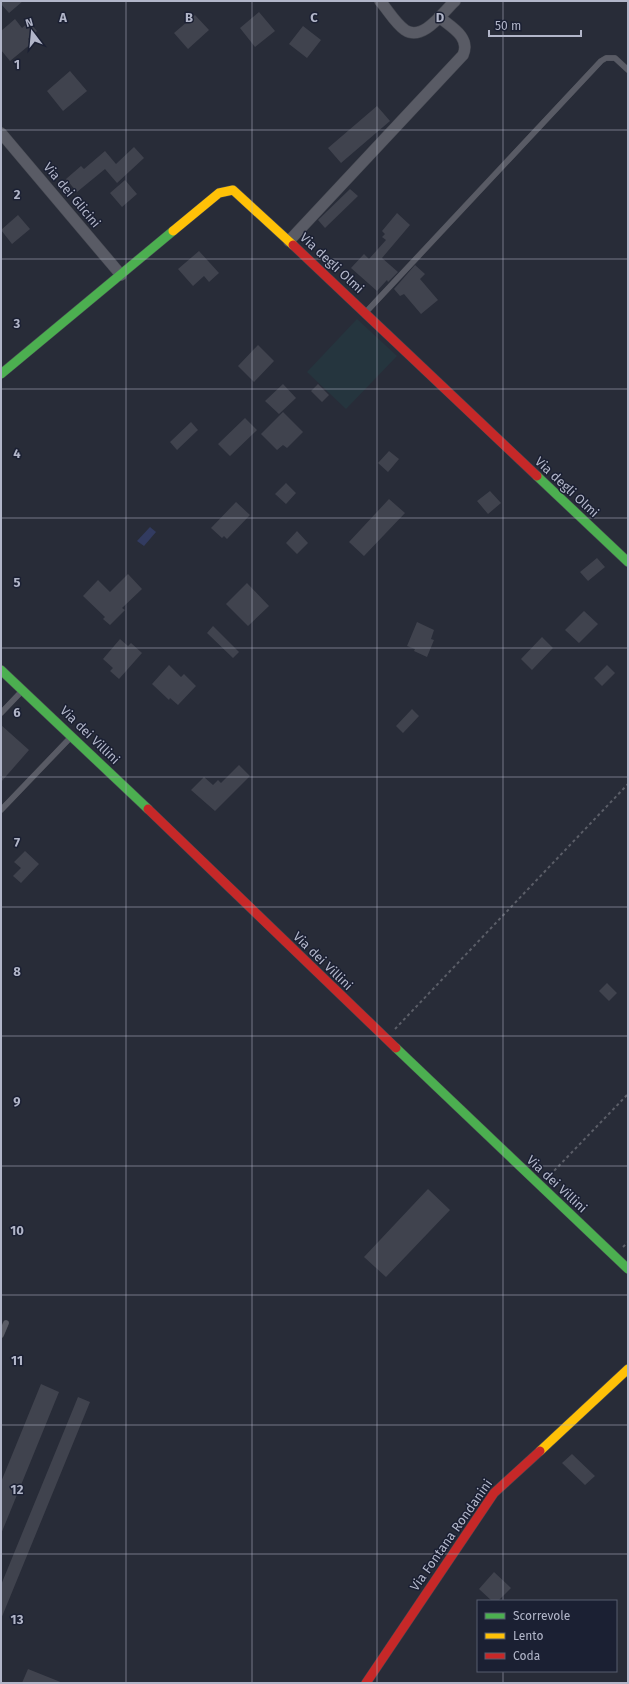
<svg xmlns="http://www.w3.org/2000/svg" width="629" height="1684" font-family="'Fira Sans',sans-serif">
<rect width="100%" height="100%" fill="#282c38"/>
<path fill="#25353e" d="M357,319l40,37 -51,53 -39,-37z"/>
<path fill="#323b60" d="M150,527l6,5 -12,14 -7,-5z"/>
<path fill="#40434e" d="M1,1h22l-14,12 -8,-9z
M259,12l16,19 -20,16 -15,-19z
M195,15l14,15 -21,19 -14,-16z
M15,19l7,9 7,-6 8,9 -9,8 4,4 -22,18 -9,-11v-19z
M303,26l18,14 -14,18 -18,-14z
M70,71l17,20 -24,20 -16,-20z
M377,106l13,15 -49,42 -13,-15z
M134,147l10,11 -27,25 -12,-14 -28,23 -11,-13 15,-13 3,3 21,-18 11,13z
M125,180l12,14 -15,13 -12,-14z
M350,189l8,7 -33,32 -7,-8z
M397,213l13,12 -28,33 16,14 -10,10 -1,-2 -10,11 -26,-23 13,-14 5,5 17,-19 -4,-3 3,-3 -3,-3z
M18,215l12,14 -18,15 -11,-14z
M199,251l20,22 -10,9 -5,-6 -11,10 -15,-17z
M415,265l10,9 -5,5 18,21 -17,14 -17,-20 -4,2 -6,-7z
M258,345l16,16 -20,21 -16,-16z
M283,384l13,14 -17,16 -14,-13z
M318,384l11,11 -7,7 -11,-11z
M283,412l20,20 -16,16 -4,-3 -6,5 -16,-16z
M245,418l12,12 -27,26 -12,-12z
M191,422l7,8 -21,20 -7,-8z
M389,451l10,8 -11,13 -10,-9z
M286,483l10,10 -10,11 -11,-10z
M490,491l11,12 -13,11 -11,-13z
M389,499l16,14 -41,43 -15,-14z
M236,502l14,13 -23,24 -3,-3 -2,2 -11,-10z
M297,531l11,12 -11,11 -11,-11z
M597,558l8,9 -17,14 -8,-9z
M128,574l14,15 -20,19 3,2 -15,15 -7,-6 2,-2 -22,-21 15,-16 12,12z
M247,583l22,23 -21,20 -22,-22z
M584,611l14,13 -19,19 -14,-13z
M417,622l17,8 -3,9 3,1 -7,17 -13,-6 1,-2 -8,-3z
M213,626l26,26 -6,6 -26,-25z
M542,637l11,11 -21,22 -11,-11z
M120,639l8,7 3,-3 11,10 -23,26 -9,-8 3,-3 -10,-9z
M169,665l12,12 3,-3 12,12 -18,19 -8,-7 -1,2 -17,-16z
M607,665l8,8 -13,13 -8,-8z
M412,709l7,7 -16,17 -7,-7z
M1,725l28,25 -28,32z
M239,765l11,11 -35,35 -24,-21 13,-13 9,8 5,-5 3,3z
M25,851l14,13 -18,19 -8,-7 8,-8 -7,-6z
M607,983l10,10 -8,8 -10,-10z
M428,1189l22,21 -64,67 -22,-20z
M41,1384l18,8 -58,142v-52z
M78,1397l12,5 -89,217v-34z
M572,1454l23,22 -10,9 -23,-22z
M494,1572l17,16 -13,13h-6l-13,-12z
M28,1669l35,14h-41z"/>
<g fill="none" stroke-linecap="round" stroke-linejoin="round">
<g stroke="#454851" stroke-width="6">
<path id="lane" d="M367,311l234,-250 5,-3h9l13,12
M1,713l21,-22
M1,810l70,-73
M1,1335l5,-12"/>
</g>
<g stroke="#454851" stroke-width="12">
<path id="street" d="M380,1c8,9 15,22 25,29 18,12 38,-18 50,-29
M1,133l120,142
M289,241l174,-186c8,-18 -12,-28 -24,-38"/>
</g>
<g stroke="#454851" stroke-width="10">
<path id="fast" d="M1,374l172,-143
M537,476l91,86
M1,670l147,139
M396,1048l232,221"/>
</g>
<g stroke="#454851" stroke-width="10">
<path id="slow" d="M173,231l46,-38 14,-3 60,55
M540,1451l88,-82"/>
</g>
<g stroke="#454851" stroke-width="10">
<path id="jam" d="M293,245l244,231
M148,809l248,239
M366,1683l128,-190 46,-42"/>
</g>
<path stroke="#5b5e68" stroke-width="2" stroke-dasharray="3 3" stroke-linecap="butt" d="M395,1029l233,-245
M550,1175l78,-81
M623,1247l5,-5"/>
<use href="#lane" stroke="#595b65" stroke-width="5.5"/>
<use href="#street" stroke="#595b65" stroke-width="11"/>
<use href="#fast" stroke="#4caf50" stroke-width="9"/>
<use href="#slow" stroke="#ffc107" stroke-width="9"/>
<use href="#jam" stroke="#c62828" stroke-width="9"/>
</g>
<path fill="none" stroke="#b2b6c9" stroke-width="1" stroke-opacity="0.55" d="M126,1v1682M252,1v1682M377,1v1682M503,1v1600M1,130h627M1,259h627M1,389h627M1,518h627M1,648h627M1,777h627M1,907h627M1,1036h627M1,1166h627M1,1295h627M1,1425h627M1,1554h627M503,1671v12"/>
<g text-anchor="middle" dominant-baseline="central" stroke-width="3" stroke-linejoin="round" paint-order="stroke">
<g font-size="13" fill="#b2b6c9" stroke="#1b2033">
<text transform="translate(72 195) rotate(50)">Via dei Glicini</text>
<text transform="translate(332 263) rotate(43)">Via degli Olmi</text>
<text transform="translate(567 487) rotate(43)">Via degli Olmi</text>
<text transform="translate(90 735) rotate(44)">Via dei Villini</text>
<text transform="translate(323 961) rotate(44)">Via dei Villini</text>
<text transform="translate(557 1184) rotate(43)">Via dei Villini</text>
<text transform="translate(451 1535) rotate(-55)">Via Fontana Rondanini</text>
</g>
</g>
<g font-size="13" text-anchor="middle" font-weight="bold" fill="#b2b6c9" stroke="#1b2033" stroke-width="3" stroke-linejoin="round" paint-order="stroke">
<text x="63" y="22">A</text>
<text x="189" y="22">B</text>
<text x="314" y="22">C</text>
<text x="440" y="22">D</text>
<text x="17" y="69">1</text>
<text x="17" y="199">2</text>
<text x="17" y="328">3</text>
<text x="17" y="458">4</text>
<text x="17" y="587">5</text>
<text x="17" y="717">6</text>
<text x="17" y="847">7</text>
<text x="17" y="976">8</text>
<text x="17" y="1106">9</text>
<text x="17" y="1235">10</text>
<text x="17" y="1365">11</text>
<text x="17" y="1494">12</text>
<text x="17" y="1624">13</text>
</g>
<rect width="629" height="1684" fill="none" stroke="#b2b6c9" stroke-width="4"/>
<rect x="477" y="1600" width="140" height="72" fill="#1b2033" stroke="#575c6f"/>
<rect x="485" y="1613" width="20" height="6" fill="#4caf50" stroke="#575c6f"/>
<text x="513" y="1620" font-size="12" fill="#b2b6c9">Scorrevole</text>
<rect x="485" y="1633" width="20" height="6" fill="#ffc107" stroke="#575c6f"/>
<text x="513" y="1640" font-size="12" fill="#b2b6c9">Lento</text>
<rect x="485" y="1653" width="20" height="6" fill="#c62828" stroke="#575c6f"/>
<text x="513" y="1660" font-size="12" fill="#b2b6c9">Coda</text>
<g transform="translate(32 32) rotate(344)" stroke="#1b2033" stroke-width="3" paint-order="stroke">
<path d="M0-3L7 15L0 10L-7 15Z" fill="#b2b6c9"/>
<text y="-6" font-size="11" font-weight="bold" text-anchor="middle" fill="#b2b6c9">N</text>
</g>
<path d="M489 30v6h92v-6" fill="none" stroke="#b2b6c9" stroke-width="2"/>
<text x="495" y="30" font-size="12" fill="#b2b6c9" stroke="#1b2033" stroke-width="3" paint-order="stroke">50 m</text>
</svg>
